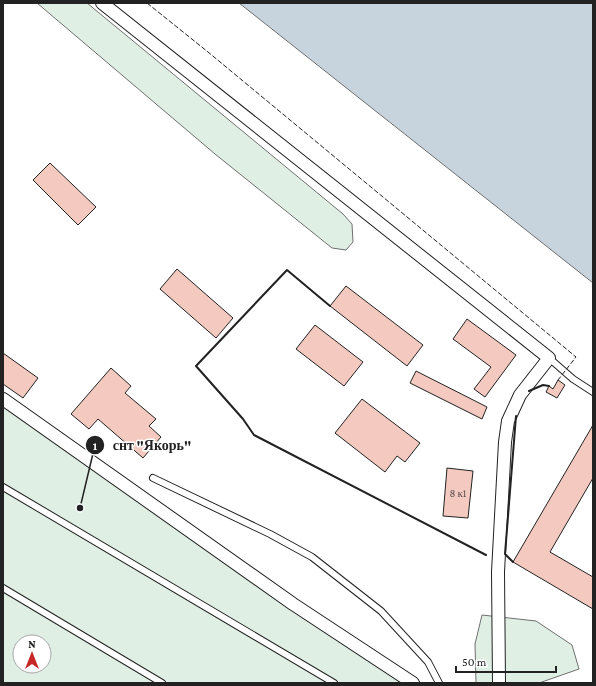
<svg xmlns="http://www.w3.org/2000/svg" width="596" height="686" font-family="'Crimson Pro',serif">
<rect width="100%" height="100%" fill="#fff"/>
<path fill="#e0efe3" stroke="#6f6f6f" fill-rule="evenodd" d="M37,3h50l256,211 9,10 1,18 -7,8 -14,-2 -117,-94z
M3,400l405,283h-405zM20,642h24v24h-24z
M482,615l54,6 36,24 7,24 -40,14h-63l-1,-39z"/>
<path fill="#c7d3dd" stroke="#6f6f6f" d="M239,3h354v280z"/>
<path fill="#f3c9c0" stroke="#222" d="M50,163l46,44 -18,18 -45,-45z
M177,269l56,49 -17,20 -56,-49z
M346,286l77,59 -16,21 -77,-60z
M467,319l49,36 -31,42 -11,-8 17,-22 -38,-28z
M315,325l48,37 -19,24 -48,-37z
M3,353l35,25 -15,20 -20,-14z
M111,368l20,18 -6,7 31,26 -7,7 12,11 -18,21 -45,-39 -9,10 -18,-15z
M416,371l71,36 -5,12 -72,-36z
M558,380l7,5 -8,13 -11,-6 3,-6 4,3z
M362,399l58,44 -15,19 -8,-6 -12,16 -50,-39z
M593,425v53l-43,74 43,25v32l-80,-47z
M447,468l26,3 -5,47 -25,-2z"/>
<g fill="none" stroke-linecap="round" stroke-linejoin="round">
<g stroke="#222" stroke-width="8">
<path id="lane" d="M549,358l24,21 20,13
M153,478l117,56 42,23 69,54 47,51 11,21
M3,487l331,196
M3,588l159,95"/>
</g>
<g stroke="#222" stroke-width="14">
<path id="street" d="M102,3l447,355 -29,37 -12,26 -3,21 -7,130 1,111
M3,399l290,205 120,79"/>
</g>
<use href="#lane" stroke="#fff" stroke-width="6"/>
<use href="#street" stroke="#fff" stroke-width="12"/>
<path stroke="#222" stroke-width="1" stroke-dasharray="5 2" stroke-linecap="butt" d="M147,3l61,49 368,305 -18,23"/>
<path stroke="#222" stroke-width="2" d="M330,306l-43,-36 -91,96 47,53 11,16 232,120
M529,391l14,-6 6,1
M513,562l-8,-8 11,-138"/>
</g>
<g text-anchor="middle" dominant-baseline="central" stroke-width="3" stroke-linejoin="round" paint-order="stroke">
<g font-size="11" fill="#564c4a">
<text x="458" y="493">8 к1</text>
</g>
</g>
<path fill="none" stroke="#222" stroke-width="1.5" d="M80 508L95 445"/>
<g fill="#222" stroke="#fff" stroke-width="1.5">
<circle cx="80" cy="508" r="4"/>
<circle cx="95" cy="445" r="10"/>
</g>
<g font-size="12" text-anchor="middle" font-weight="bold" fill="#fff">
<text x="95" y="450">1</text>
</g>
<g font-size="14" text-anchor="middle" font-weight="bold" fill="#222" stroke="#fff" stroke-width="3" stroke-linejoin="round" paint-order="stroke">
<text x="152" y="450">снт "Якорь"</text>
</g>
<rect width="596" height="686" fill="none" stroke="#222222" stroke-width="8"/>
<g transform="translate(32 654)"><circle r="19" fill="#ffffff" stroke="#a7a7a7"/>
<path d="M0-3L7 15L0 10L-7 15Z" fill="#c62828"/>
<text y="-6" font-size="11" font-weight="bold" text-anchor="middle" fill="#222222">N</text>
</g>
<path d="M456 666v6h100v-6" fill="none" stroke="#222222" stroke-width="2"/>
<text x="462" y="666" font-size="12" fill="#222222" stroke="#ffffff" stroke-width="3" paint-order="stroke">50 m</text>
</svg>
